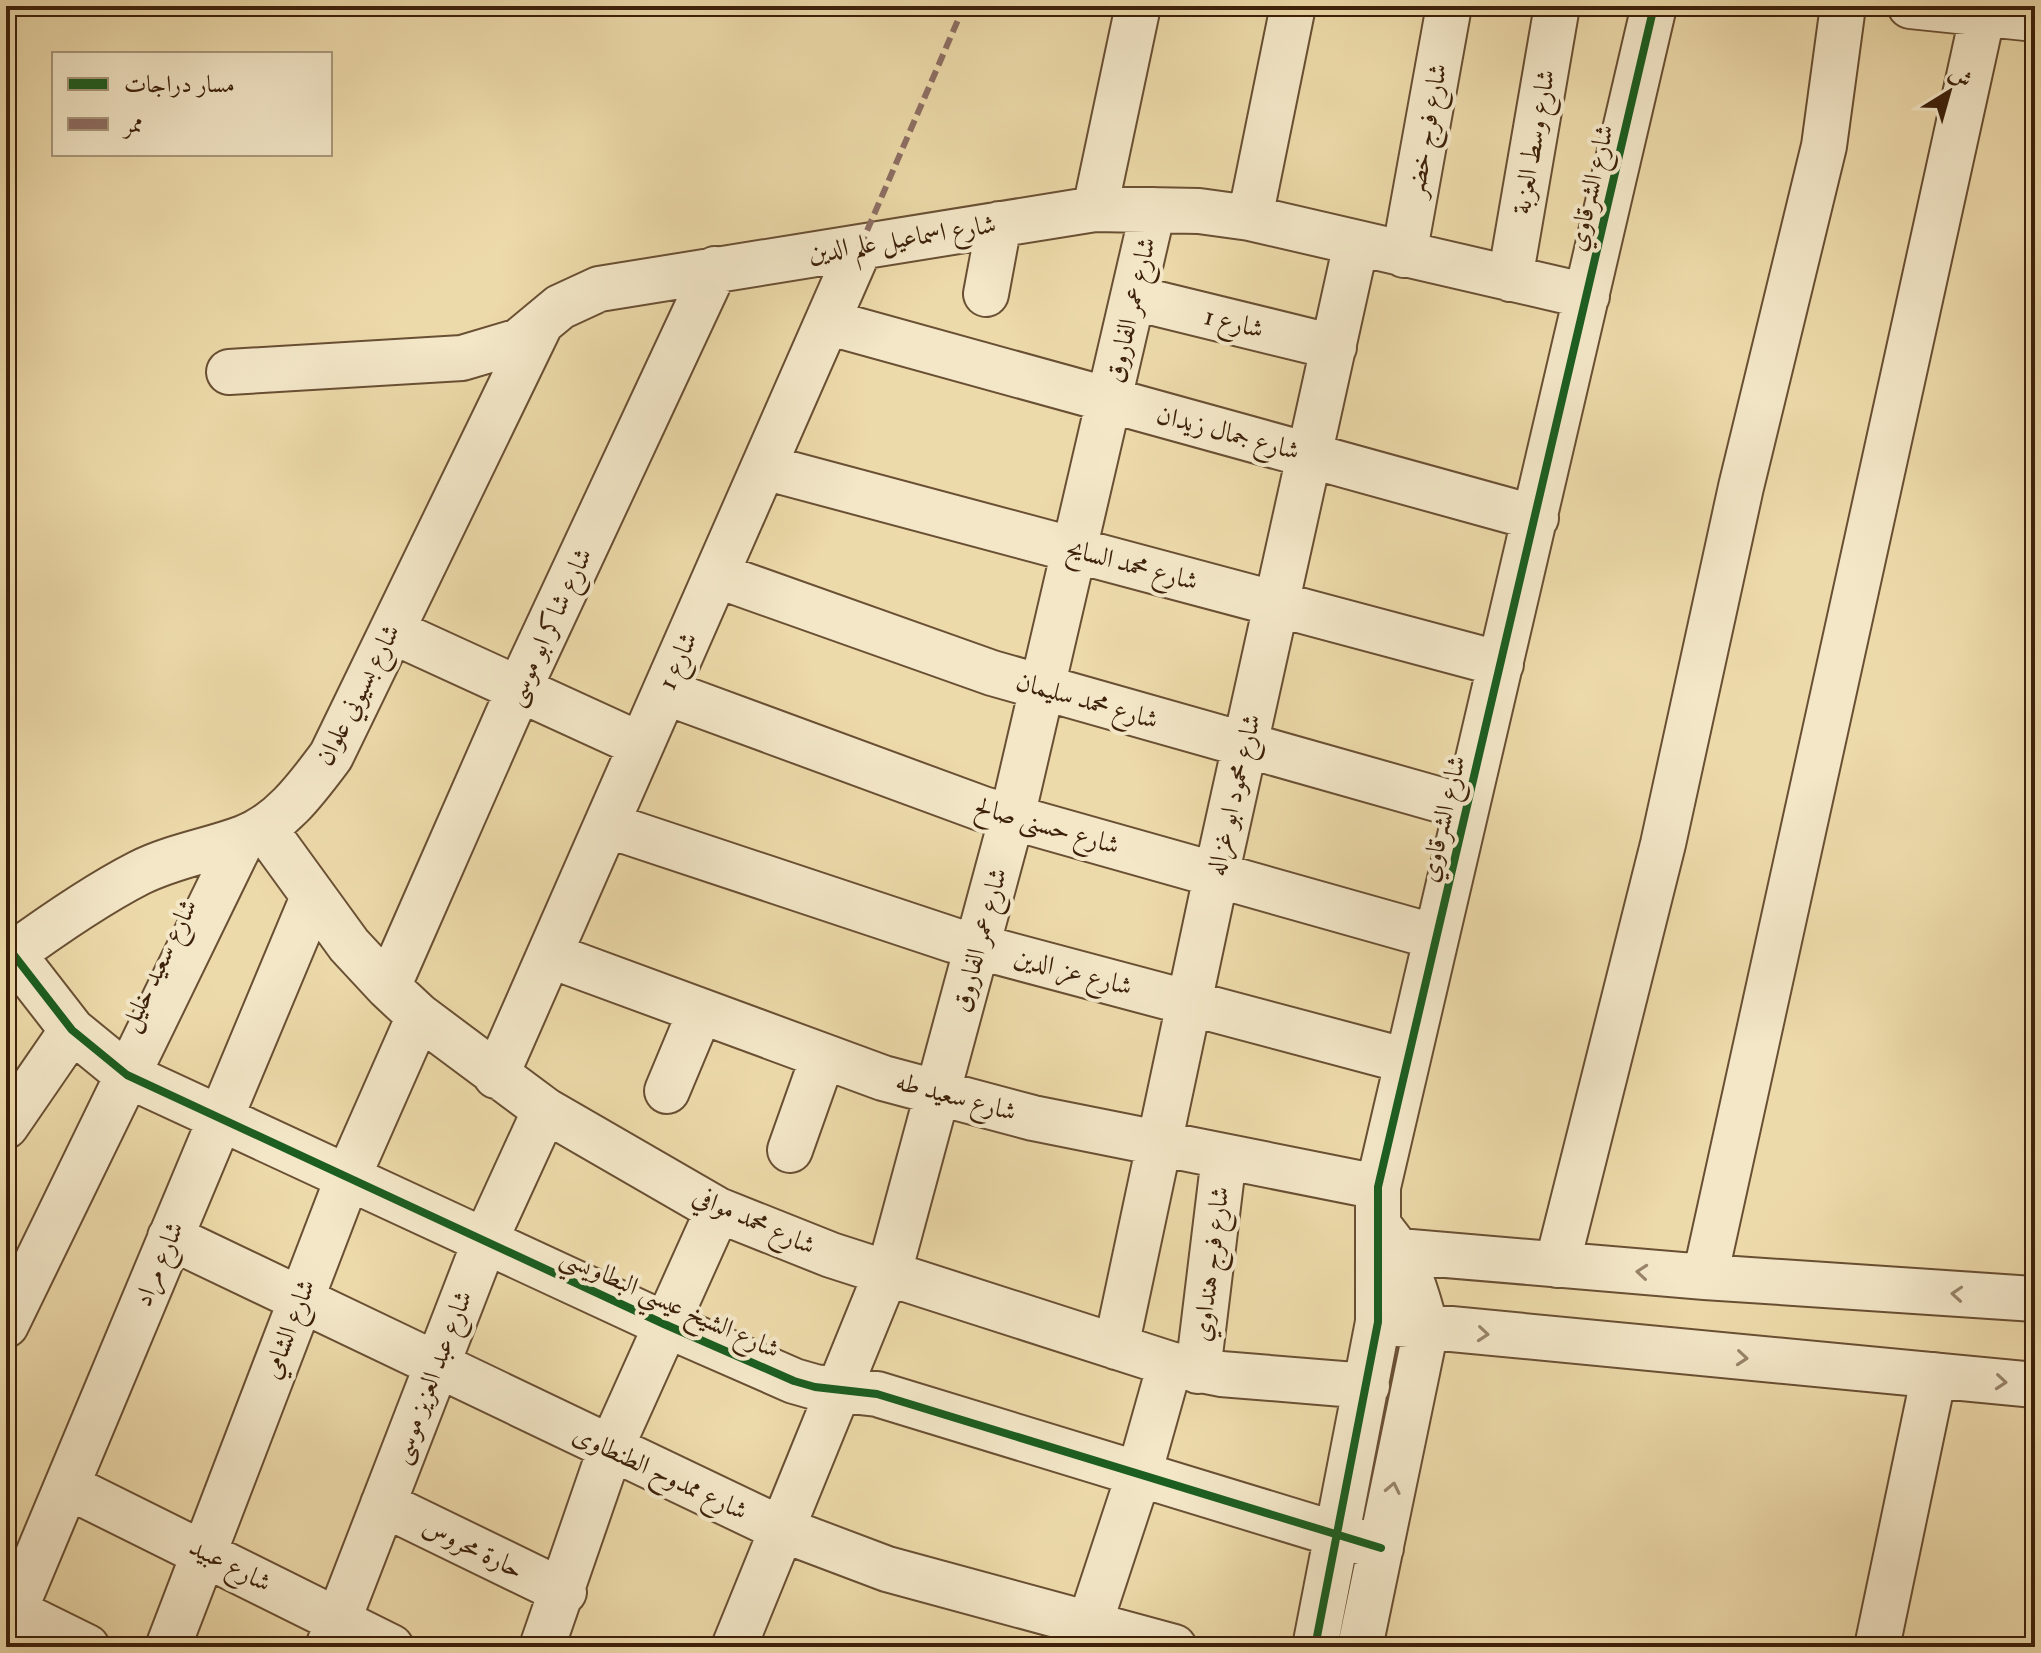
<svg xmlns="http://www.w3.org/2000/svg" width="2041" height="1653" font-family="'IM FELL Double Pica',Amiri,serif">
<rect width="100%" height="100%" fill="#eddaaa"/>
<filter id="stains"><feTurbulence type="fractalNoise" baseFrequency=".0025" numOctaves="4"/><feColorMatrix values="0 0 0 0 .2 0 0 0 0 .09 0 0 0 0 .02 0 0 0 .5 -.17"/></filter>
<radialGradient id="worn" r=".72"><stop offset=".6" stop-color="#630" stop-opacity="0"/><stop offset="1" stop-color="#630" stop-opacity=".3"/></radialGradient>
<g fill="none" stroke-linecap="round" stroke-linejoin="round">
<g stroke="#694f33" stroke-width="48">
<path id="minor" d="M1910,6l125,13
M1095,209l43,-203
M1250,218l43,-212
M1404,255l45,-249
M1510,279l47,-273
M986,294l13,-70
M1134,298l200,49
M827,322l709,196
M229,372l233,-14 57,-17 41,-34 39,-18 496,-80 104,2 51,7 337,78
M764,467l737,197
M716,575l276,98 473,134
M392,631l249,114
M665,692l318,117 453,128
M607,825l346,115 454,121
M264,828l85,117 39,42 31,29 126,94 173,100 113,45 339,109 51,10 146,12
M13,954l59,76 55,45 537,249 130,57 21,6 62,7 504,154
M549,955l334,123 150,40 345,69
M6,959c41,-30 88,-63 133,-86 34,-17 69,-22 104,-35 38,-14 64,-50 88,-82l208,-429
M388,987l131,-298 196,-420
M496,1076l364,-829
M667,1091l33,-79
M6,1126l66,-96
M790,1150l33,-93
M170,1237l611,292 106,40 287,78
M1399,1251l306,26 330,22
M1557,1265l106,-421 78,-357 83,-341 19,-140
M1705,1277l278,-1264
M1378,1322l657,63
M6,1325l237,-487
M1116,1347l100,-471 140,-632
M1198,1371l26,-214
M67,1486l324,161
M383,1504l181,88
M6,1607l81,40
M6,1631l307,-734
M168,1647l180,-470 71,-161
M328,1647l157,-406 60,-131
M542,1647l68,-197 108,-240
M734,1647l160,-393 118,-437 141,-607
M1082,1647l57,-173 31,-110
M1315,1647l63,-325v-135l276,-1181
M1360,1647l66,-318c-9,-36 -19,-69 -43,-98
M1877,1647l57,-272"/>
</g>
<use href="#minor" stroke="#f3e7c8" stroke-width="44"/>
<path stroke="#8d6e63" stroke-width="6" stroke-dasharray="12 6" stroke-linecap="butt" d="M860,247l104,-241"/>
<g stroke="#f3e7c8" stroke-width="13">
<path id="cycleway" d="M13,954l59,76 55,45 537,249 130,57 21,6 62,7 504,154
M1315,1647l63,-325v-135l276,-1181"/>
</g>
<use href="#cycleway" stroke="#1b5e20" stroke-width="8"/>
</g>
<defs><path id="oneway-chevron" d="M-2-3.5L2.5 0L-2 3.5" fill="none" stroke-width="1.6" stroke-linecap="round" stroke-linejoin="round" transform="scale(2)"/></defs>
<g stroke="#98846a">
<use href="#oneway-chevron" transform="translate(1642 1272) rotate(-175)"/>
<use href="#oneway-chevron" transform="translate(1957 1294) rotate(-176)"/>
<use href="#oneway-chevron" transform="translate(1483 1334) rotate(5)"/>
<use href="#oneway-chevron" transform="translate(1742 1358) rotate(5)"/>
<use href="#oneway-chevron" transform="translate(2001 1382) rotate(5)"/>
<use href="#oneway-chevron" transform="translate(1393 1488) rotate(-78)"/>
</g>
<g text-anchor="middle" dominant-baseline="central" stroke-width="8" stroke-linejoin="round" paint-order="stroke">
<g font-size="26" fill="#3d210b" stroke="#f3e7c8">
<text transform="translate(1427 130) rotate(-80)">شارع فرج خضر</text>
<text transform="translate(1534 142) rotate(-80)">شارع وسط العزبة</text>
<text transform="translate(1591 188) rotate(-77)">شارع الشرقاوي</text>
<text transform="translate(902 239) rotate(-9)">شارع اسماعيل علم الدين</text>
<text transform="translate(1131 310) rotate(-77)">شارع عمر الفاروق</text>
<text transform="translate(1234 323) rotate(14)">شارع 1</text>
<text transform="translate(1228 433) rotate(15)">شارع جمال زيدان</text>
<text transform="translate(1132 565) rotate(15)">شارع محمد السايح</text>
<text transform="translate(549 627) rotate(-65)">شارع شاكر ابو موسى</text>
<text transform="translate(678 661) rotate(-66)">شارع 1</text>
<text transform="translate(358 695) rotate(-63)">شارع بسيوني علوان</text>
<text transform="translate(1087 701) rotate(16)">شارع محمد سليمان</text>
<text transform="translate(1234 795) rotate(-77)">شارع محمود ابو غزاله</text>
<text transform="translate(1443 819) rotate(-77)">شارع الشرقاوي</text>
<text transform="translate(1047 826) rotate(16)">شارع حسنى صالح</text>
<text transform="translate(980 940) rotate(-75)">شارع عمر الفاروق</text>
<text transform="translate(159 965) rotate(-64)">شارع سعيد خليل</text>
<text transform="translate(1073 972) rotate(15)">شارع عز الدين</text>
<text transform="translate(956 1097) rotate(15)">شارع سعيد طه</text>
<text transform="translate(754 1221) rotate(24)">شارع محمد موافي</text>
<text transform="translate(159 1264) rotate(-67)">شارع مراد</text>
<text transform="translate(1211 1264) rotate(-83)">شارع فرج هنداوي</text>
<text transform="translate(670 1303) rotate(24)">شارع الشيخ عيسي البطاويسي</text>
<text transform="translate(289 1329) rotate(-69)">شارع الشامي</text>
<text transform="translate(432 1377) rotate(-69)">شارع عبد العزيز موسى</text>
<text transform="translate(660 1473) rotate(25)">شارع ممدوح الطنطاوى</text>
<text transform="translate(473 1548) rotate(26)">حارة محروس</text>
<text transform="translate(230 1565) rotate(27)">شارع عبيد</text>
</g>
</g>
<rect width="2041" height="1653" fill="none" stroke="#eddaaa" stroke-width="32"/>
<rect x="8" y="8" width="2025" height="1637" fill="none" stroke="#3d210b" stroke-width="4"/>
<rect x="16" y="16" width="2009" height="1621" fill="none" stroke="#3d210b" stroke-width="2"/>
<rect x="52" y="52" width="280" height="104" fill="#f3e7c8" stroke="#aa987c" stroke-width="2"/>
<rect x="68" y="78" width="40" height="12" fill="#1b5e20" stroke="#aa987c" stroke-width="2"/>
<text x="124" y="92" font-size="24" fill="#3d210b">مسار دراجات</text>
<rect x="68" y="118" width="40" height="12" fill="#8d6e63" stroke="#aa987c" stroke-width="2"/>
<text x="124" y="132" font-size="24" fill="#3d210b">ممر</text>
<g transform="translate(1949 92) rotate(37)" stroke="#f3e7c8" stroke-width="6" paint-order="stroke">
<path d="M0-6L14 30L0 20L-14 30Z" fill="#3d210b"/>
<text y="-12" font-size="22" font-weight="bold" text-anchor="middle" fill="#3d210b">ش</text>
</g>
<rect width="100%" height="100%" filter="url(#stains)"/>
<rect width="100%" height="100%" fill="url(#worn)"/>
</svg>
